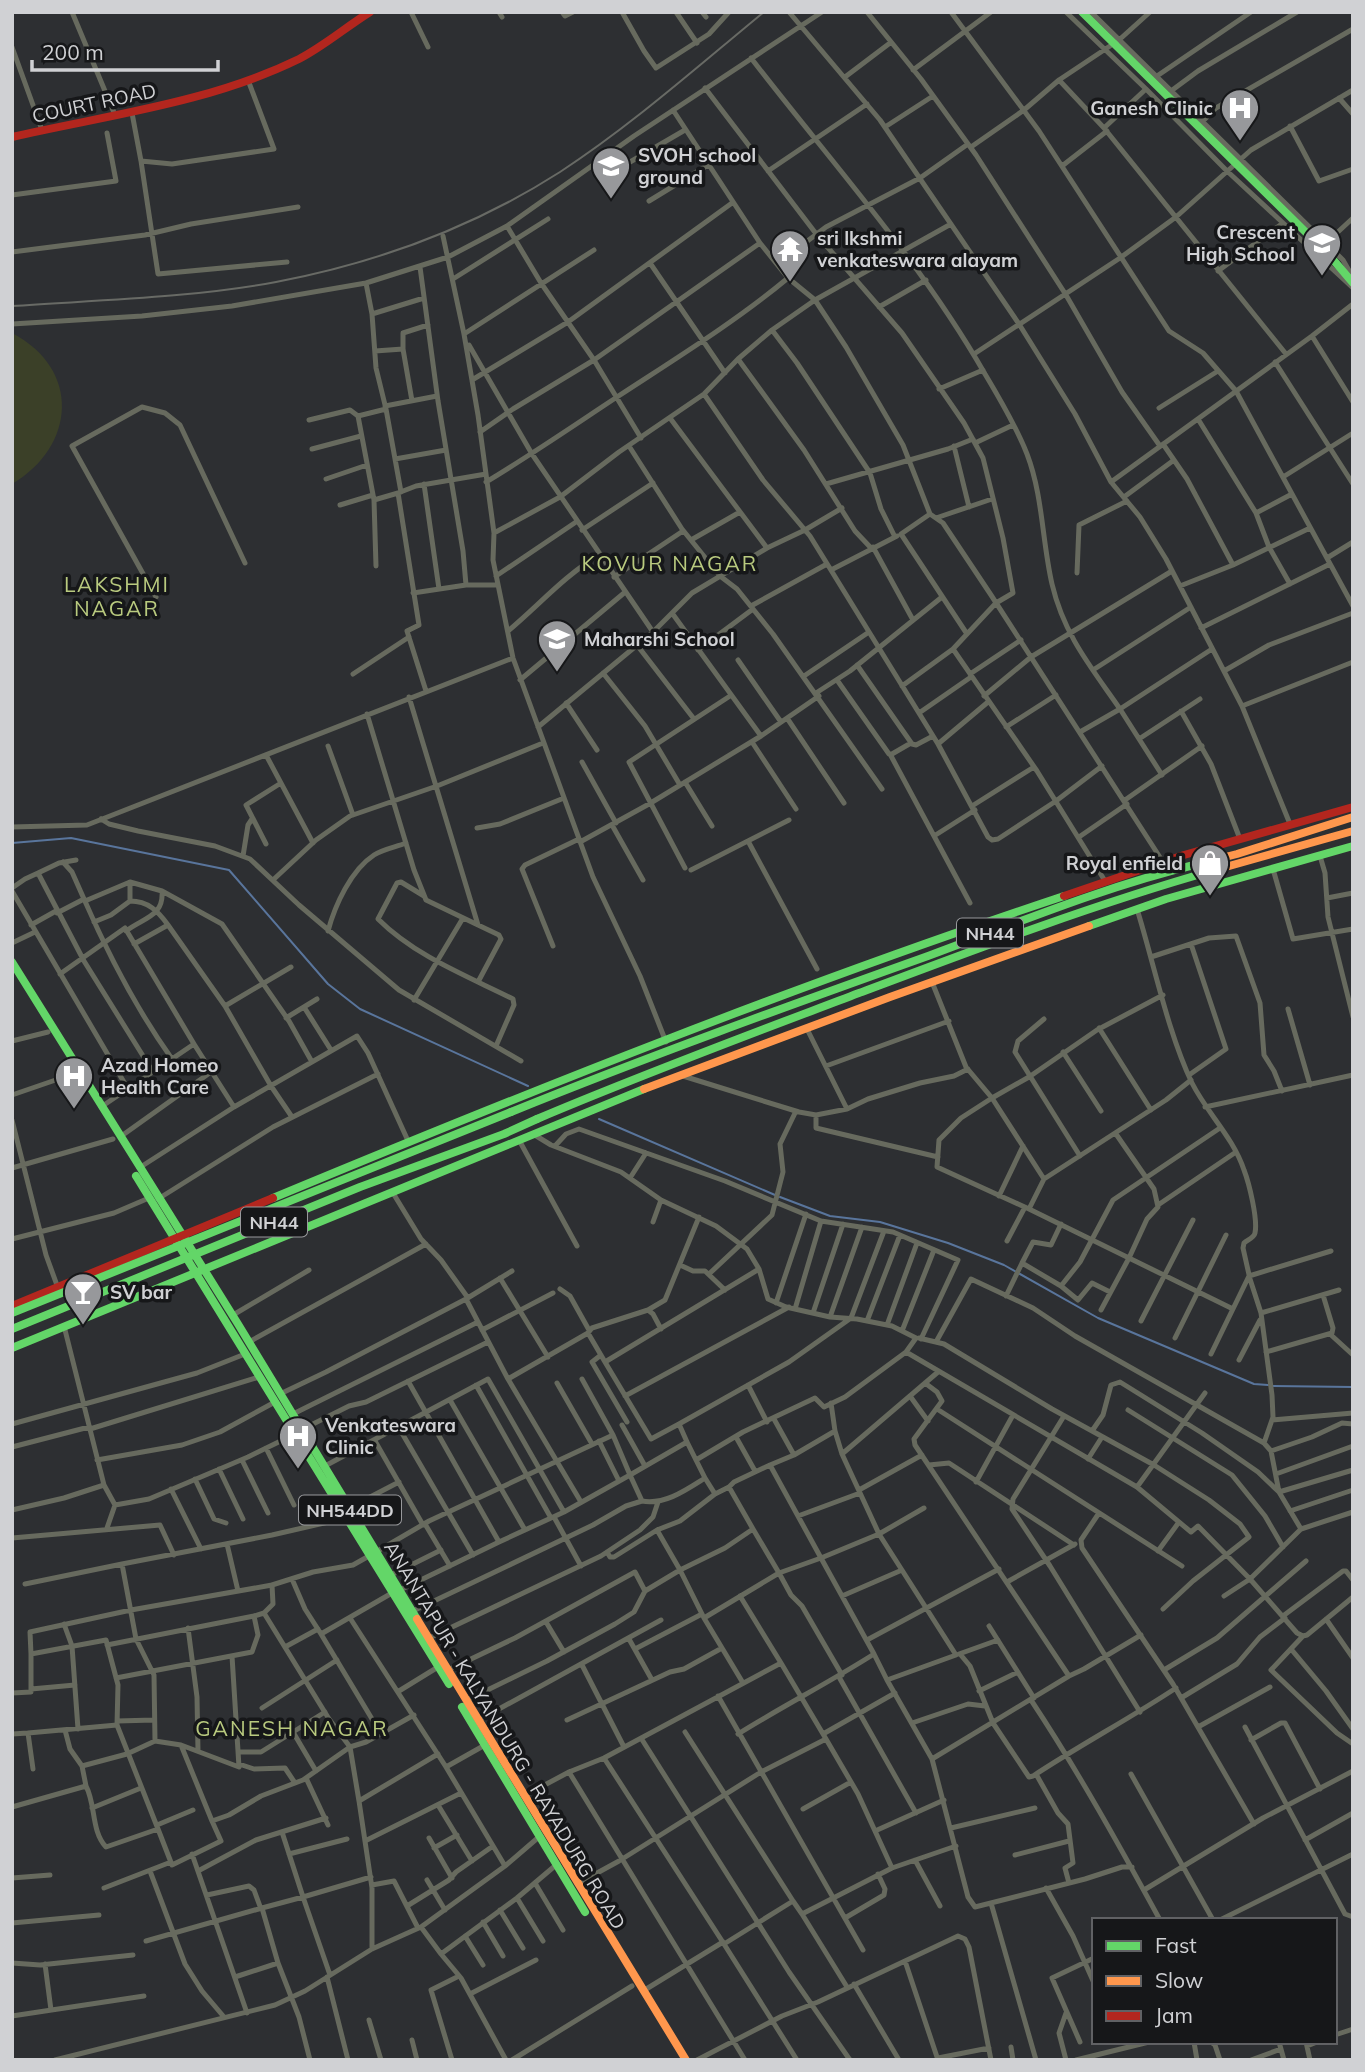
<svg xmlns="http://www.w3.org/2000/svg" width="1365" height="2072" font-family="Mulish,sans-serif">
<rect width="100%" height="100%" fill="#2d2f32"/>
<path fill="#3b4028" d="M12,333c69,36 64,113 0,151z"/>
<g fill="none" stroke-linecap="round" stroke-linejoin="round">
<path stroke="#59759c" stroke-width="2" d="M12,843l59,-5 158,32 99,114 32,25 168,77
M599,1119l176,76
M780,1197l50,19 50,6 68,21 56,22 94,53 156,66 14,1
M1273,1386l80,1"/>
<path stroke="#676a5e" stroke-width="5" d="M72,12l43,103
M411,12l17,35
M499,12l3,5
M562,12l3,4 8,-4
M622,12l22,39 12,17 53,-34 20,-22
M676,12l21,31
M702,12l4,5
M789,12l91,108 139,204 56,90 36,68 29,35 26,42 76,147 48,118
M867,12l54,67 55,76 90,140 56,97 38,54
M951,12l88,119 130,200 34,22 33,38 117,215
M1066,12l80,77 81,82 126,117
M1091,12l252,248 8,14
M12,47l30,83
M751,58c80,104 169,202 234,316 15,25 31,52 42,80 16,42 15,87 25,130 12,51 39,83 68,125l-40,23
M913,70l78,-58
M1157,76l94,-64
M845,77l45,-34
M1059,80l60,-40 31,-28
M705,88l112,147 85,98 62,90 19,35 20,80 10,55 -17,10 -43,46 84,122 68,110
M1171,91l27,-20 99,-59
M1339,98l14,16
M673,110l87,133 28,35 27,22 31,47 57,98 27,69 13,9 48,72 172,267
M132,113l9,48 17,113 129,-12
M1202,122l14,-14 137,-79
M1290,126l29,55 34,-12
M885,127l48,-31
M1104,128l42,-39
M971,147l53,-37 35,-30 45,48 182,226
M141,161l31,3 102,-15 -26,-69
M630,162l55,-32
M1062,166l45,-35
M768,171l99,-67
M12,195l104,-14 -9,-48
M649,201l59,-36
M507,226l34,57 53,77 47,78
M443,236l21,98 14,81 16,118 -1,27 20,98 80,219 47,99 26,66
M1326,243l27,-25
M12,252l133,-17 46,-11 107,-17
M650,263l75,110
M777,264l49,-37 94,-49 48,-34
M420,267l18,134 25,150 3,34h32
M1218,271l65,-48
M453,279l95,-60
M366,283l6,31 4,54 10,41 -28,7 16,84 24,-7 21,132 -12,6 19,60
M879,307l47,-27
M372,314l52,-16
M12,324l130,-8 90,-10 134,-23 82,-26 59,-31 127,-90 188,-124
M772,330l25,33 73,110 11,36 14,28
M464,334l130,-84
M1312,336l41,66
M469,345l63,109 121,178
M375,351l28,-2
M974,354l146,-96 56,-41 75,-67 102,-60
M738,359l66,91 51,81 16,17
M1275,362l78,122
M472,380l96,-58 164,-119
M939,389l44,-19
M704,394l59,86 47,56 128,208 50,93 4,3 6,-1 58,-38 46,-35
M412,401l-9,-52v-16l25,-8
M385,406l52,-10
M1159,408l59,-37
M386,409l15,83
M1198,419l58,94 13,34 21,37
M309,420l41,-10 8,6
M480,432l33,-23 81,-49 166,-117
M975,443l38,-18
M1163,444l24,35 46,86
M629,446l53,83 38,47 17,13 36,45 109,155
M954,446l15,61
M312,449l49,-13
M395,459l51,-9
M1283,477l70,-44
M326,479l41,-14
M486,482c45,-27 87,-56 131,-85 58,-38 118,-75 171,-119
M1111,482l201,-146 41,-32
M424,484l15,105
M826,484l122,-35 25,-10
M398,493l18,-7 70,-12
M1124,497l50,-37
M374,500l2,66
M340,505l33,-10
M1256,513l36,-19
M930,514l-29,20 66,100
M936,518l56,-19
M582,530l71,-47
M494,533l66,-36 59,-45 85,-58 34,-35 34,-29 43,-30 136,-76
M691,540l49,-28
M873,547l40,73
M767,548l38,-18 37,-22
M1327,558l26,-16
M831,570l66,-34
M1077,573l2,-48 48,-24
M496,576l80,-54
M614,577l69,-46
M1180,586l53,-21 77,-37
M413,593l53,-8
M156,597l-84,-151 70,-39 23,6 15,12 65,138
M751,606l76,-42
M1201,628l129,-64
M508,631c30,-25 57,-56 91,-76
M637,645l57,74
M698,650l55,-41
M738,660l43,62
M857,665l55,79 4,1 17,-9
M1093,670l98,-63
M1224,671l45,-26 84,-32
M603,673l42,53 35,59
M353,674l56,-37
M970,674l51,-34
M804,676l65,-44
M520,680l104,-87
M837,680l52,74h3l19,-11
M902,686l51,-37
M816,693l34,-22 92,-74
M984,696l47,-39 141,-86
M566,703l31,47
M1242,706l111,-44
M1181,711l30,53 29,75
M919,713l52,-36
M367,714l47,156 12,30 52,25 -69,-228
M787,718l57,85
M538,727l115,-95 39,-39 75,-45 -97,-130
M1006,727l50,-32
M761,736l58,-40
M1139,739l61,-40
M752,742l44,67
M938,744l50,-42
M328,746l25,69
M890,754l80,149
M266,755l47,88
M582,762l34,61
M1162,775l-42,-66 92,-60
M685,782l27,44
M1125,800l77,-54
M972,806l62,-39
M101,819l8,5 29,7 77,15 35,13 49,46 100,85 122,71
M612,825l31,55
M12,827l75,-2 426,-167
M477,828l23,-4 64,-26
M934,836l41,-26
M1079,837l48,-33
M748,841l69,128
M580,842l69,-38 112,-68 -89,-123
M266,844l-20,-39 35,-22
M243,856l5,-31 4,-6
M1320,856l5,17 3,44 25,100
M63,862l9,10 12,27
M685,868l-56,-106 101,-66
M1273,869l20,70 60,-10
M691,870l98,-50
M38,873l21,-10 17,-3
M273,880l43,-40 34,-24 87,-30 106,-43
M12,888l13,-9 13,-6 46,88 69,111
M12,891l116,198
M424,896l-23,-14 -4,1 -19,36c37,37 89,57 135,80l1,6 -18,41
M1327,898l26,-5
M85,901l45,-19
M130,901c18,0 28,10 38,24
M57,913l27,-14c24,55 53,111 88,160
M94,922l17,-7 19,-14v-19l32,9 60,33 67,97 23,41
M31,925l25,-14
M126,931c19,-14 38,-15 36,-40
M328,931c7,-26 23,-61 46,-76 9,-6 22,-8 32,-12
M12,943l23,-11
M134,944l34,-19 57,81
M553,946l-31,-77 3,-4 54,-26
M1151,957l58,-19 27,-2 24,67 4,52 10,16 8,20
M291,967l-66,39 46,80 21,31
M60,974l65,-46 69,116 -93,63
M478,982l23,-43 -2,-4 -21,-10
M932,982l34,85 26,31 -31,20 -22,22 -2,27 92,42 202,99
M1163,995l-66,35 -68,47 -37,21 52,81 122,-79 25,-20
M414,1000l49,-82
M304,1007l27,43
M1288,1009l22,76
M286,1018l31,-19
M1044,1019l-26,22 -3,11 65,104
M1099,1028l52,82
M807,1029l40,80
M12,1041l36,-9
M194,1044l40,63
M1063,1052l38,59
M826,1066l123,-45
M1189,1075l37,-26 -35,-105
M683,1076l116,36 17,3 31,-6 21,-10 52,-16 34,-7 14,-7
M12,1095l61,-21
M1205,1107l148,-32
M816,1115v13l122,29
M12,1120l34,135 12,33
M533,1134l18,11 70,27 40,28 55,26 31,23 12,20 9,30 18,8 44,10 27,2 35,7 24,12 -10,14 -61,45 -21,10 -9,-9 -72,34 -47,28
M120,1137l91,-65
M519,1140l58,106
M555,1146l11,-12 13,-5 146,52 96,40 72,11 65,28 -37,79
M12,1168l101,-29
M139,1168l95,-61 123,-71 11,17 41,90
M630,1178l16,-25
M393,1193l28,46 20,21 27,38
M999,1196l24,-50
M158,1199l115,-72 105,-53
M1158,1205l78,-53
M1029,1209l15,-30
M653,1222l8,-22
M12,1239l102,-26 35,-15
M1007,1241l18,-34
M680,1265l13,6h12l20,19
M709,1274l63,-59 11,-43 -3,-28 16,-33
M500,1278l48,79
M1061,1286l-39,-23 11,-21 18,3 10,-21
M560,1289l10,7 19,34
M1110,1292l-18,-9 -14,17 -17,-14 19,-24 33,-62 107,-72
M1006,1296l16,-33
M466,1299l42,80 73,123
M776,1303l30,-89
M795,1309l26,-88
M648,1310l17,-10 34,-83
M1101,1310l28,-52 18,-39 11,-12 -4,-18 -38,-55
M813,1313l30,-89
M1261,1313l78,-23
M233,1315l76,-45
M830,1317l32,-90
M867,1321l33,-86
M1141,1321l52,-101
M887,1325l30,-82
M482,1330l71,-37
M902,1331l32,-81
M588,1333l4,-5 56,-18 5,4 8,15
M1330,1334l23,21
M919,1338l25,6 108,65 102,56 55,35 31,24 9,13 -56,44 -30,28
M1175,1338l51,-103
M249,1342l177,-98
M936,1342l35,-63 62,29 42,28 189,107
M906,1352l231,135 54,45 7,-6 52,53 51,-50 -22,-37 -8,-41 -7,-8 9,-26 -1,-22 -11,-82 -11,-34 -7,-31 1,-5c3,-3 10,-5 11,-10 3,-14 -6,-50 -11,-63 -11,-33 -37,-57 -52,-87 -24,-50 -38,-119 -55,-174
M1266,1352l66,-19 1,-5 -10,-33
M1211,1354l38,-78 82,-25
M601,1355l-9,7 35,60
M1239,1360l21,-40
M605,1362l46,77 28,-15 8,18 -57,33 12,26c23,4 44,-11 63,-23l-18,-36
M508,1379l80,-46 17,29 154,-93
M557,1383l35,61
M476,1385l75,133
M748,1385l19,37
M280,1394l46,-22 140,-73 46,-28
M625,1396l164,-89
M910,1396l18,25
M450,1400l75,130
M831,1403l4,28
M937,1409l245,157
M1128,1410l104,65 33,41 18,31
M293,1414l185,-92
M1064,1416l-51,83 -1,10 38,57 90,146
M774,1419l20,36
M1272,1420l81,-7
M12,1424l185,-51 48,-19
M679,1424l110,-62 62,-44 33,-87
M622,1425l23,41
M399,1428l74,127
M90,1429l169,-52
M301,1430l48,-24 17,-4 122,-60
M1092,1431l11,-16 8,-30 9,-3 82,51 56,39 21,20 74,-22
M736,1437l19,34
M375,1441l48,84
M599,1441l20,40
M12,1447l77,-20
M266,1448l28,57
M1271,1451l41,-14 30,-14 11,1
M842,1454l96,-82
M1088,1459l14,-22
M97,1460l85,-15 38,-13 55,-30
M242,1460l26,53
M929,1465l20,-2 125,82
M323,1467l165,-88 76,133
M219,1469l24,50
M1276,1474l77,-28
M705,1478l10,16 -35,27 -23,9 23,40 45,-22 28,-19 -24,-42 -14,7
M195,1479l19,40 12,4
M976,1482l37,-67
M104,1485l11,20 34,-6 99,-42 47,-23
M729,1487l5,-5 36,-17
M1137,1487l68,-94
M171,1489l30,60
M859,1490l63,-35
M349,1508l50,-26
M12,1510l52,-12 40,-13 -40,-159
M1290,1511l63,-21
M1099,1513l-18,27 1,8 91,136 81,140
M798,1516l62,-23
M554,1517l27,49
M425,1524l25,42
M107,1528l8,-23
M1301,1529l52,-17
M12,1538l148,-13 14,30
M499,1542l65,-30 66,-37 -17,-40
M227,1544l11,47
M1158,1551l21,-29
M376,1552l53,-31 184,-86 -31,-56
M607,1552l3,5h4l43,-27
M391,1575l50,-25
M292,1579l13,30 16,25 71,-41
M1007,1582l68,-38
M25,1584l97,-20
M400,1590l99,-48 -91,-161
M842,1596l60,-26
M1224,1596l26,-17 47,54 6,3 4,-1 46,-38
M413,1611l180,-86 33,-19 16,-5
M264,1613l65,106 21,28 9,54 79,-47
M1283,1616l60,-45h3l7,9
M350,1618l96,149 39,-22
M704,1618l39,65
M1326,1619l27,39
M546,1622l18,30
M64,1624l8,22 6,83
M989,1626l45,72
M188,1628l9,69 1,54
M321,1634l60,100
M1303,1636l-32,34 66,63 16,11
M429,1638l172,-82 39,-26 13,-13 5,-15
M629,1639l23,41
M867,1640l132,-71
M107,1645l147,-29
M285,1647l33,-18
M635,1649l67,-35
M1291,1649l35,42 27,38
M31,1654l-1,-22 101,-22 141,-25
M874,1654l13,26 69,-25 -77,-121 45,-26
M959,1654l39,-14
M960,1654l10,12 23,57 36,54 4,-1c47,-31 96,-57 143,-88
M582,1665l42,82
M448,1670l67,-32 120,-66 10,19 35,-21 24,48 75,-45 -26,-44
M1164,1670l53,-32 89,-77
M1069,1676l15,-7 57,-34
M839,1677l77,136
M116,1678l136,-26 6,-17 -4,-19 10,-3 9,-9 -1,-19 41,-13 40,-7 16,-9
M887,1680l45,79 137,-83 -154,-231 -1,-6 28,-38 -5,-9 -12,-9
M31,1689l44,-4
M399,1691l39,-24
M979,1691l39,-19
M12,1693l19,-1v-38l75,-14 12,45 -1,40 41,104 -52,18c-15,-16 -10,-42 -20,-61
M718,1696l145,254
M1181,1698l56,-34 23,-27 25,-19
M467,1700l80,-39 68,-37 19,-12 11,-21
M1031,1700c47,71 88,145 129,220
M262,1708l75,-48
M479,1720l182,-100
M567,1720l103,-48 14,-3 38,-21
M117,1721l37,-1
M912,1723l56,-19 17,2
M1198,1727l72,-40
M1245,1727l100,187 8,3
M65,1730l5,19 12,17
M293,1732l23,39
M685,1732l108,169
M28,1733l89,-8
M12,1734l16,-1 5,36
M738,1734c45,-28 92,-52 136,-80l-53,-96 58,-24 -37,-80 -7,-23 -41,24 -24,10 51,93 -42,15 12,22 11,11 40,69
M823,1734l72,-41
M641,1738l148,234 61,88
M826,1739l32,55 34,74 64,-22
M1251,1740l30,-17h4l35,66
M155,1741l-1,-66 -18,-36 -14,-75 150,-29 74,-17
M181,1745l31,76 17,-6 32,-19 42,-16 47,-33 16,-5 48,-27
M238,1752h23l64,-40
M604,1758l120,186 69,-43 9,13 90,-46
M932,1759l36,138 7,10 110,-28 37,-12h10
M239,1764l15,5 31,-1 10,15
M569,1772l176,288
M1036,1774l22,39 10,11 5,39 -8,5 4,15
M1131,1774l82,146
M306,1778l22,47
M524,1796l45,-24 35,-14 177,-95 -41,-67
M359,1801l13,87v61
M438,1805l34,56
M12,1807l74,-21 -4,-20 45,-12 28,-13 26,4 58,22 -7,-111
M92,1808l49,-20
M803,1809l48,-27
M157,1825l36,-15
M951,1828l84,-20
M158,1829l14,36 49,-24 -9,-20
M875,1831l69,-31
M282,1832l21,65 68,-20
M429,1838l23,40
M1305,1840l48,-27
M365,1841l96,-48
M434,1848l23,-13
M192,1854l55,159
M289,1854l58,-15
M1015,1855l54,-14
M915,1860l25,46
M505,1866l35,-30
M150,1871l35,93 17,27 22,26
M198,1871l58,-31 70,-22
M12,1878l38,-3
M427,1880l18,30
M535,1883l28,47
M577,1884l42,-23 142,-89 65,-33 -45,-76
M372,1885l22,-4 24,47
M104,1888l67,-26
M1046,1888l27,48 21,47
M1144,1890l119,-72 90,-47
M207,1895l42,-9 5,4 7,19
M517,1898l26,43
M991,1903l45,157
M407,1906l42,-26 7,-8 37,-26
M500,1910l23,38
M802,1914l45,73
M845,1918l39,-23 1,-6 -7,-15
M1220,1920l133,-66
M483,1922l20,34
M12,1923l87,-8
M421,1927l20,27 76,-56 39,-33
M465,1936l18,29
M146,1941l116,-33
M724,1944l73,116
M441,1954l20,24 45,82
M905,1961l33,99
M12,1963l28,2 93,-10
M278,1963l-16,-55 41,-11 27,78
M45,1964l6,46
M235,1977l43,-14 21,54 11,43
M327,1977l21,83
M854,1984l45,76
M643,1991l80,-49
M470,1994l66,-34
M1066,2013l-7,20 7,27
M12,2016l132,-20
M369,2020l12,40
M1335,2035l18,-6
M412,2040l5,20
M1080,2042l-28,-64 42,-20
M1194,2042l3,18
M1211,2042l4,3 5,15
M1279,2042l5,18
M1306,2042l4,18
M1307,2046l10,-4
M1011,2047l2,13
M938,2058l51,-10
M55,2060l220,-55 30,-14 67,-42 49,-22 84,-61 -59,-99
M452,2060l-21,-70 28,-14
M512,2060l120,-74
M697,2060l85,-44 36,-14 140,-66 7,3 4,8 22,113
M1076,2060l73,-18
M1251,2060l30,-11"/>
<path stroke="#63d668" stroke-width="8" d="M1330,256l23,27
M1089,926l77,-27 187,-53
M12,962l226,362 179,295
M511,1112c138,-56 277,-106 417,-156 89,-33 178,-70 270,-92
M537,1119c106,-45 214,-85 322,-126 117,-44 236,-89 356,-123
M136,1176l313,508
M273,1198c260,-108 523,-213 791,-302
M12,1348l632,-259
M462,1707l123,205"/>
<path stroke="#ff974d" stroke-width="8" d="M1198,864l39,-10 116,-37
M1215,870l138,-39
M644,1089l246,-92 199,-71
M417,1619l269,441"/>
<path stroke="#b3261e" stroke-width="8" d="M12,137c96,-22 197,-34 287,-78 25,-13 47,-32 71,-47
M1064,896l120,-41 169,-48
M12,1306l261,-108"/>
<path stroke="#686a65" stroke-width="2" d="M12,306c88,-6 177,-8 264,-24 100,-19 198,-55 284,-110 72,-47 137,-105 204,-160"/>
<path stroke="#63d668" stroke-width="8" d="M1082,12l248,244
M12,1313l499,-201
M12,1329l348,-142 144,-53 33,-15"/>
</g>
<defs>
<g id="hospital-pin" transform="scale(2.0125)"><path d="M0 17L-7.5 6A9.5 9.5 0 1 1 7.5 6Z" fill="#97989b" stroke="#161719"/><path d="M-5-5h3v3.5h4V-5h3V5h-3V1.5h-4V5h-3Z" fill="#fff"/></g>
<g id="school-pin" transform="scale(2.0125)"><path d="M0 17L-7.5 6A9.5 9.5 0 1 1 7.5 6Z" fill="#97989b" stroke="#161719"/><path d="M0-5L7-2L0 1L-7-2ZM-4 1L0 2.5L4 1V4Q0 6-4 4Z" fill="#fff"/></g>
<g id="temple-pin" transform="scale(2.0125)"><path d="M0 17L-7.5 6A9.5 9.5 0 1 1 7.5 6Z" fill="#97989b" stroke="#161719"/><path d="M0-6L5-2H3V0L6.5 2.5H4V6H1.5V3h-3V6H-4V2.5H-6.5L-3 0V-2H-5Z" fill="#fff"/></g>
<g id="shop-pin" transform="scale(2.0125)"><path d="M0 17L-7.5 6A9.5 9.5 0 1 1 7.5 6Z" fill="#97989b" stroke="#161719"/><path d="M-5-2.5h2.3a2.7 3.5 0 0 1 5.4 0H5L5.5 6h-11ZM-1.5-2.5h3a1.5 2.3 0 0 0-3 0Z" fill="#fff"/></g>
<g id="bar-pin" transform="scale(2.0125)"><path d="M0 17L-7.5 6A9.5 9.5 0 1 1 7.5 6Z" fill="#97989b" stroke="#161719"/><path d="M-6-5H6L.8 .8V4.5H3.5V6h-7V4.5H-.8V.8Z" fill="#fff"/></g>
</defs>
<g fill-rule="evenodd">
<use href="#hospital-pin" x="1240" y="108"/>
<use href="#school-pin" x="611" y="166"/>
<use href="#school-pin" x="1322" y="243"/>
<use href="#temple-pin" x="790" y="249"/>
<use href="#school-pin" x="557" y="639"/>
<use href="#shop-pin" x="1210" y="863"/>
<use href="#hospital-pin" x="74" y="1076"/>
<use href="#bar-pin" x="83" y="1292"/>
<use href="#hospital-pin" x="298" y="1436"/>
</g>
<g text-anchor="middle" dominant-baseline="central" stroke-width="7" stroke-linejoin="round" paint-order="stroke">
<g fill="#161719" stroke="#98999c" stroke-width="2">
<rect x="957" y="918.5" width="66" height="29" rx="5"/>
<rect x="241" y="1207.5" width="66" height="29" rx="5"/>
<rect x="299" y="1495.5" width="102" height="29" rx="5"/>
</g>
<g font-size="18" font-weight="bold" fill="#d0d1d4">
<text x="990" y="933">NH44</text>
<text x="274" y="1222">NH44</text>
<text x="350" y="1510">NH544DD</text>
</g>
<g font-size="19" fill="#d0d1d4" stroke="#161719">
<text transform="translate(94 103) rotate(-12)">COURT ROAD</text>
<text transform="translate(505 1735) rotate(59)">ANANTAPUR - KALYANDURG - RAYADURG ROAD</text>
</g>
<g font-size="19" font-weight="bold" fill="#d0d1d4" stroke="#161719" text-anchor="start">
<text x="1213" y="108" text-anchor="end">Ganesh Clinic</text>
<text x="638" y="155">SVOH school<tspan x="638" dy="22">ground</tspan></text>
<text x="1295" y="232" text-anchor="end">Crescent<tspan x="1295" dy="22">High School</tspan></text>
<text x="817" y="238">sri lkshmi<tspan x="817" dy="22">venkateswara alayam</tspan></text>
<text x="584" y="639">Maharshi School</text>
<text x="1183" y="863" text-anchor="end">Royal enfield</text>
<text x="101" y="1065">Azad Homeo<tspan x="101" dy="22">Health Care</tspan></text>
<text x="110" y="1292">SV bar</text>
<text x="325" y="1425">Venkateswara<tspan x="325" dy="22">Clinic</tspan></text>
</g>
<g font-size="21" letter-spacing="2" fill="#b9ca7f" stroke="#161719">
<text x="670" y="563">KOVUR NAGAR</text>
<text x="117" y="584">LAKSHMI<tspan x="117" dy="24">NAGAR</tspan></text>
<text x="292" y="1728">GANESH NAGAR</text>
</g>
</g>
<rect width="1365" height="2072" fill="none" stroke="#d0d1d4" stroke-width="28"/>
<rect x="1092" y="1918" width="245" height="126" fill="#161719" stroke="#606164" stroke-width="2"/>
<rect x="1106" y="1941" width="35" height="10" fill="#63d668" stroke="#606164" stroke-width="2"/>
<text x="1155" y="1953" font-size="21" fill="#d0d1d4">Fast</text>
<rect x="1106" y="1976" width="35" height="10" fill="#ff974d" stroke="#606164" stroke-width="2"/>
<text x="1155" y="1988" font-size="21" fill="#d0d1d4">Slow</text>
<rect x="1106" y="2011" width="35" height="10" fill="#b3261e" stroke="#606164" stroke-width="2"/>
<text x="1155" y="2023" font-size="21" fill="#d0d1d4">Jam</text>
<path d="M32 60v10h186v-10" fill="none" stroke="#d0d1d4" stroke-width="3.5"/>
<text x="42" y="60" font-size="21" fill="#d0d1d4" stroke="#161719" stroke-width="5" paint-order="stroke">200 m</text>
</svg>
